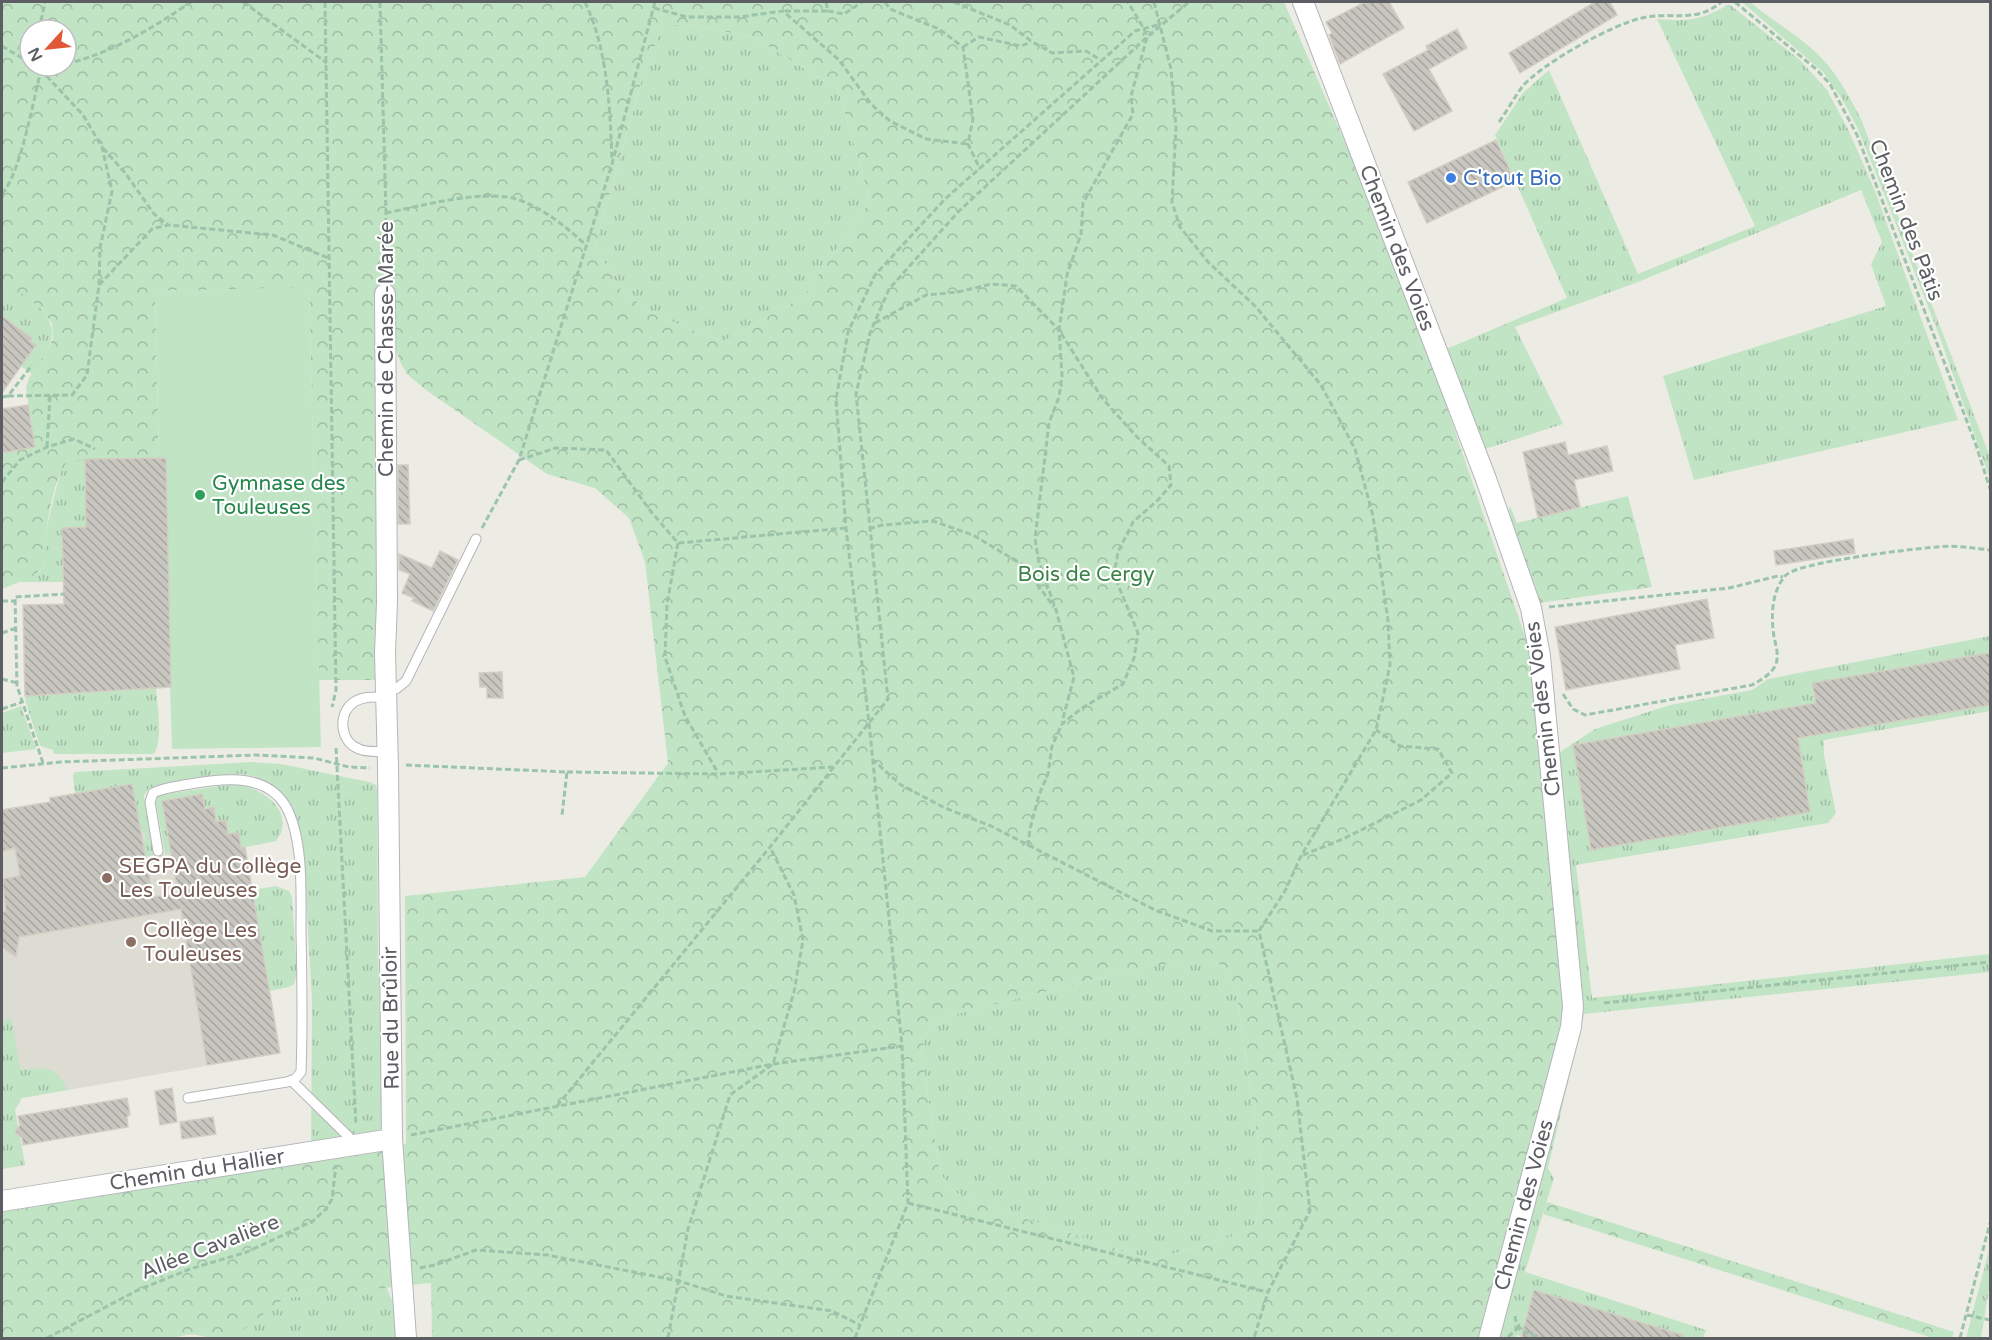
<svg xmlns="http://www.w3.org/2000/svg" width="1992" height="1340" font-family="'Varela Round',sans-serif">
<defs>
<pattern id="grass-tufts" width="24" height="20" patternUnits="userSpaceOnUse" patternTransform="scale(1.5)"><rect width="24" height="20" fill="#c1e4c5"/><path d="M3 7l-1-3M5 7V3M7 7l1-3M15 17l-1-3M17 17v-4M19 17l1-3" fill="none" stroke="#a0bca4"/></pattern>
<pattern id="forest-crowns" width="20" height="18" patternUnits="userSpaceOnUse" patternTransform="scale(1.5)"><rect width="20" height="18" fill="#c1e4c5"/><path d="M2 6a3 3 0 1 1 6 0M12 15a3 3 0 1 1 6 0" fill="none" stroke="#a0bca4"/></pattern>
<pattern id="building-back-hatch" width="6" height="6" patternUnits="userSpaceOnUse" patternTransform="scale(1.5)"><rect width="6" height="6" fill="#c9c6c0"/><path d="M-1 5l2 2M0 0l6 6M5-1l2 2" fill="none" stroke="#a6a4a0"/></pattern>
</defs>
<rect width="100%" height="100%" fill="#edece4"/>
<path fill="#dddcd2" d="M132,784l13,49v24l26,-5 -9,-51 40,-7 37,39 2,14h4l24,143 -16,17 19,-4 8,50 -258,45 -7,12 10,55 -23,4v-359l33,-5 17,9 -2,-16 17,-3 12,72 -4,-73z"/>
<path fill="url(#grass-tufts)" fill-rule="evenodd" d="M1742,2h8c25,21 56,37 77,62 14,17 24,36 34,55l129,338v22l-51,-144 -56,-144 -26,-64 -15,-28 -18,-26z
M1729,4l71,56 27,30 21,39 27,62 83,229 -264,60 -31,-104 223,-70 -15,-42 11,-22 -21,-52 -223,92 -123,45 48,97 -81,26 -38,-100 123,-52 -72,-163 28,-42 26,-23 89,204 117,-48 -98,-207c30,3 46,1 72,-15z
M687,24l66,13 85,52 32,112 -67,96 -81,45 -71,-29 -33,-26 -23,-41 48,-170 20,-51z
M2,287c7,2 16,4 22,7 15,9 33,29 27,47 -3,12 -12,23 -19,33l-11,-8 15,-21 -33,-27 -1,2z
M85,459l2,72 -9,-4 -16,1 1,54h-44l20,-10 5,-8 3,-38 10,-41 5,-17 7,-8z
M1990,636v17l-178,30 9,51 169,-29v6l-166,29v15l12,58 -8,10 -252,42 16,133 398,-44v18l-406,42 -36,154 6,10 -29,94 181,58 -3,8h-46l3,-10 -126,-37 -4,15 108,32h-15l-93,-27 -5,15 41,12h-39l-10,-3 -1,3h-22l60,-582 41,-27 75,-24 82,-15 16,-11zM1792,708l18,104 -219,37 -18,-104z
M156,688c1,15 8,56 -3,66h-99l-1,-4 -13,-4 -14,-43 -1,-7z
M21,706l15,43 -34,4v-40z
M252,762l29,2 88,18 7,3 1,4 1,159 6,200 -73,11 1,-158 -8,-138 -7,-39 -32,-42 -12,-6 -12,-2 -38,3 -54,11 -5,8 11,59 -11,2 -2,-14 3,-2v-8l-5,-3 -8,-46 -57,10 -2,-19 2,-3z
M234,784c27,2 64,28 42,57l-35,7 -2,-15 -11,1 -2,-14 -10,2 -2,-15 -9,2 -3,-15 -40,7 9,52 -6,1 -10,-56 3,-3z
M276,886l13,5 3,6 5,77 -3,10 -5,3 -38,8 18,-6 -16,-95 6,-1v-4z
M1209,958l17,10 11,27 23,161 3,40 -8,27 -14,11 -89,26 -180,-59 -19,-10 -13,-18 -19,-122 9,-25 22,-11 191,-48z
M11,1017l10,53c23,-3 36,-5 46,20l-45,8 -7,12 10,55 -23,4v-145z
M1990,1246v37l-9,55h-15z
M386,1286l16,38 1,14h-182c25,-7 43,-28 66,-40z"/>
<path fill="url(#forest-crowns)" fill-rule="evenodd" d="M2,2h1282l115,265 130,381 44,345 -87,345h-1054l-1,-55 -144,15c-21,11 -41,35 -63,40 -11,2 -18,-2 -28,-3 -8,-1 -16,1 -23,3h-171v-128l404,-66 -1,-248 180,-19 83,-114 -23,-201 -16,-44 -34,-30 -48,-14 -121,-84 -19,-16 -7,-12 -6,-19v-56l-17,-1 2,394h-60l-10,-392 -154,3 4,167 -90,2c-13,13 -19,47 -22,66 -2,13 3,35 -8,45 -9,9 -26,13 -37,18v-136l33,-6 -9,-59 3,-10 19,-28 5,-12 -1,-14 -8,-12 -19,-17 -23,-8zM687,24l66,13 85,52 32,112 -67,96 -81,45 -71,-29 -33,-26 -23,-41 48,-170 20,-50zM30,30h36v36h-36zM1210,959l16,9 11,27 23,161 3,40 -8,27 -14,11 -89,26 -180,-59 -19,-10 -13,-18 -19,-122 9,-25 22,-11 191,-48z
M1628,496l24,91 -120,17 -26,-86 4,-12 7,17z
M1547,1202l407,130 -2,6h-19l-390,-124z"/>
<path fill="#c1e4c5" d="M309,287l12,460 -149,2 -2,-62 -145,9 -2,-91 48,-1 -1,-22h-7l-1,-54 17,-1v4h8l-2,-72 74,-1 -4,-167z"/>
<path fill="url(#building-back-hatch)" stroke="#d2cfc2" stroke-width="1.5" d="M1365,2h24l15,26 -64,36 -11,-29 3,-2 -6,-11z
M1595,2h15l7,13 -97,58 -11,-20z
M1457,29l10,19 -38,21 23,42 -38,20 -31,-57 45,-24 -2,-4z
M1496,140l19,41 -88,42 -19,-41z
M2,316l30,22 -2,3 6,4 -34,48z
M28,405l7,42 -33,6v-44z
M1565,442l3,13 39,-9 6,25 -39,9 6,27 -42,11 -15,-66z
M166,458l5,229 -146,9 -2,-91 41,-1 -2,-76 24,-1 -1,-68z
M398,465h10l2,59h-12z
M1853,539l2,14 -79,12 -2,-14z
M440,551l18,9 -25,51 -21,-10 2,-3 -12,-5 8,-19 -11,-4v-16l33,14z
M1707,599l7,39 -39,7 5,24 -114,21 -11,-63z
M1990,653v52l-192,33 12,74 -219,38 -18,-105 243,-42 -4,-20z
M502,672l1,26h-16v-11h-7l-1,-14z
M132,784l21,113 25,-4 -16,-92 40,-7 3,15 9,-2 2,15 10,-2 2,14 11,-1 2,15 4,-1 35,206 -73,12 -26,-156 -162,28 -3,20 -14,-10v-35l4,-1 -4,-32 18,-3 -5,-28 -13,3v-41l48,-8v-4z
M172,1088l5,34 -17,3 -5,-34z
M127,1098l3,16 -3,3 1,10 -105,18 -1,-7 -7,-6 5,-7 -2,-9z
M213,1117l3,17 -34,5 -2,-17z
M1534,1290l149,45v3h-162z"/>
<g fill="none" stroke-linecap="round" stroke-linejoin="round">
<g stroke="#b4b5ba" stroke-width="11">
<path id="lane" d="M386,692l10,-3 10,-8 70,-142
M386,697c-11,0 -23,-1 -32,5 -17,12 -14,40 5,47 9,4 20,2 29,2
M158,851l-8,-49 3,-9c10,-5 21,-6 31,-8 33,-6 80,-14 101,20 19,32 16,90 16,126 1,47 2,94 0,141l-6,7 -8,3 -99,16
M292,1081l64,63"/>
</g>
<g stroke="#b4b5ba" stroke-width="22">
<path id="street" d="M1303,2l183,477 45,129 9,48 33,350 -2,21 -82,311
M385,294l2,308 -2,51 3,114 4,372 14,199
M2,1201l390,-62"/>
</g>
<path stroke="#9bc4ab" stroke-width="3" stroke-dasharray="6 3" stroke-linecap="butt" d="M243,2l84,61
M325,2l11,688 -4,17
M380,2l6,211 -1,64
M585,2c23,49 25,106 27,159
M826,2l2,9 16,3 18,-12
M885,2l5,7 49,20 24,18 10,72 -5,25 12,25
M954,2l56,23 21,16 21,12 34,-2 16,10
M1154,2l17,67 5,59 -4,74 8,25 28,35 47,44 66,79 34,64 18,67 15,104 2,45 -14,65 -75,126 -16,35 -26,40 38,167 13,113 -42,81 -14,46
M1735,2l81,67 14,15 27,51 119,310 14,44
M654,8l33,9h52l44,-6 56,49 32,44 19,17 36,18 42,5
M785,11h43
M42,30l-1,-9 4,-19
M2,46l28,17
M963,47l16,-10 42,9 10,-4
M66,64c48,-12 85,-35 125,-62
M1499,122c8,-11 15,-24 23,-35 19,-23 91,-63 120,-69 30,-7 54,6 79,-16
M103,148l23,26 28,40 14,11
M2,194c19,-22 31,-93 39,-124l16,-4
M386,213c35,-7 103,-26 136,-12 25,10 44,26 64,44
M99,285l53,-56 16,-4 105,10 55,23
M875,323l51,-28 32,-3 33,-8 25,2 43,44 3,46 -3,21 -10,26 -14,116 4,23 17,48 18,67 -12,45
M8,396l64,-1 15,-20 12,-90 1,-37 12,-57 -10,-44 -19,-32 -42,-45 -6,-4
M2,397l6,-1 24,-31
M47,447l3,-51
M519,460l37,-12 50,2 46,63 26,30 168,-15
M2,482l18,-22 27,-13 27,-8 21,10
M482,528l37,-68 93,-296 43,-162
M869,529l13,-4 51,-4 40,14 50,30 31,42
M678,543l-11,61 -2,53 20,59 33,57
M2,601h13
M1549,607l180,-19 49,-12 5,1
M2,633l14,-5
M2,679l15,4
M1563,694l10,15 12,6 167,-30c9,-5 20,-11 24,-21 3,-9 0,-18 -2,-27 -3,-20 -3,-44 11,-61 11,-14 127,-27 151,-29 18,-2 36,1 54,3
M2,709l20,-7
M336,748l20,377
M872,759l29,26 44,23 46,18 164,84 57,21h47
M43,763l-26,-77 -2,-89 50,-3
M406,765l161,7 -5,43
M2,768l59,-6 195,-7 58,3 35,9 21,1
M567,772l151,2 115,-7
M1028,846l2,-17 9,-34 9,-21 4,-28 10,-22 20,-16 41,-24 11,-26 4,-25 -24,-58 4,-23 15,-30 25,-22 13,-15 -2,-19 -32,-29 -35,-39 -43,-68 8,-55 14,-41 2,-31 50,-89 -2,-18 16,-59 -3,-8 -16,-27
M1303,855l40,-16 78,-39 31,-27 -14,-24 -38,-3 -24,-16
M1604,1003l386,-41
M557,1106l213,-259 118,-148 -32,-305 14,-61 19,-44 70,-78 188,-174 42,-35
M411,1135l362,-71 129,-18
M908,1203l359,89
M420,1268l15,-3 41,-15 71,5 132,26 47,15 106,15 28,14
M1967,1315l23,5
M1515,1316c2,17 14,18 28,22
M1508,1337l10,-9
M47,1338l91,-48 52,-21 57,-17 66,-31 13,-12 6,-10 4,-34
M668,1338l20,-109 42,-134 43,-31 21,-72 9,-52 -9,-45 -24,-48
M855,1338l53,-135 -6,-157 -33,-323 -23,-195 -10,-129 12,-67 27,-57 70,-76 190,-168 26,-7
M1960,1338l30,-115"/>
<use href="#lane" stroke="#fff" stroke-width="9"/>
<use href="#street" stroke="#fff" stroke-width="20"/>
</g>
<circle fill="#3f7fe0" stroke="#fff" stroke-width="2" cx="1451" cy="178" r="6"/>
<circle fill="#2e9e5b" stroke="#fff" stroke-width="2" cx="200" cy="495" r="6"/>
<g fill="#8d6e63" stroke="#fff" stroke-width="2">
<circle cx="107" cy="878" r="6"/>
<circle cx="131" cy="942" r="6"/>
</g>
<g text-anchor="middle" dominant-baseline="central" stroke-width="4.5" stroke-linejoin="round" paint-order="stroke">
<g font-size="21" fill="#366cbe" stroke="#fff" text-anchor="start">
<text x="1463" y="178">C'tout Bio</text>
</g>
<g font-size="21" fill="#5c5e63" stroke="#fff">
<text transform="translate(1906 220) rotate(69)">Chemin des Pâtis</text>
<text transform="translate(1397 248) rotate(69)">Chemin des Voies</text>
<text transform="translate(386 349) rotate(-90)">Chemin de Chasse-Marée</text>
<text transform="translate(1543 709) rotate(-97)">Chemin des Voies</text>
<text transform="translate(391 1018) rotate(-91)">Rue du Brûloir</text>
<text transform="translate(197 1170) rotate(-9)">Chemin du Hallier</text>
<text transform="translate(1524 1205) rotate(-75)">Chemin des Voies</text>
<text transform="translate(210 1247) rotate(-21)">Allée Cavalière</text>
</g>
<g font-size="21" fill="#27864d" stroke="#fff" text-anchor="start">
<text x="212" y="483">Gymnase des<tspan x="212" dy="24">Touleuses</tspan></text>
</g>
<g font-size="21" fill="#3a8446" stroke="#fff">
<text x="1086" y="574">Bois de Cergy</text>
</g>
<g font-size="21" fill="#785e54" stroke="#fff" text-anchor="start">
<text x="119" y="866">SEGPA du Collège<tspan x="119" dy="24">Les Touleuses</tspan></text>
<text x="143" y="930">Collège Les<tspan x="143" dy="24">Touleuses</tspan></text>
</g>
</g>
<rect width="1992" height="1340" fill="none" stroke="#5c5e63" stroke-width="6"/>
<g transform="translate(48 48) rotate(243)"><circle r="28" fill="#ffffff" stroke="#bebfc1" stroke-width="1.5"/>
<path d="M0-4.5L10 22L0 15L-10 22Z" fill="#df5938"/>
<text y="-9" font-size="16" font-weight="bold" text-anchor="middle" fill="#5c5e63">N</text>
</g>
</svg>
